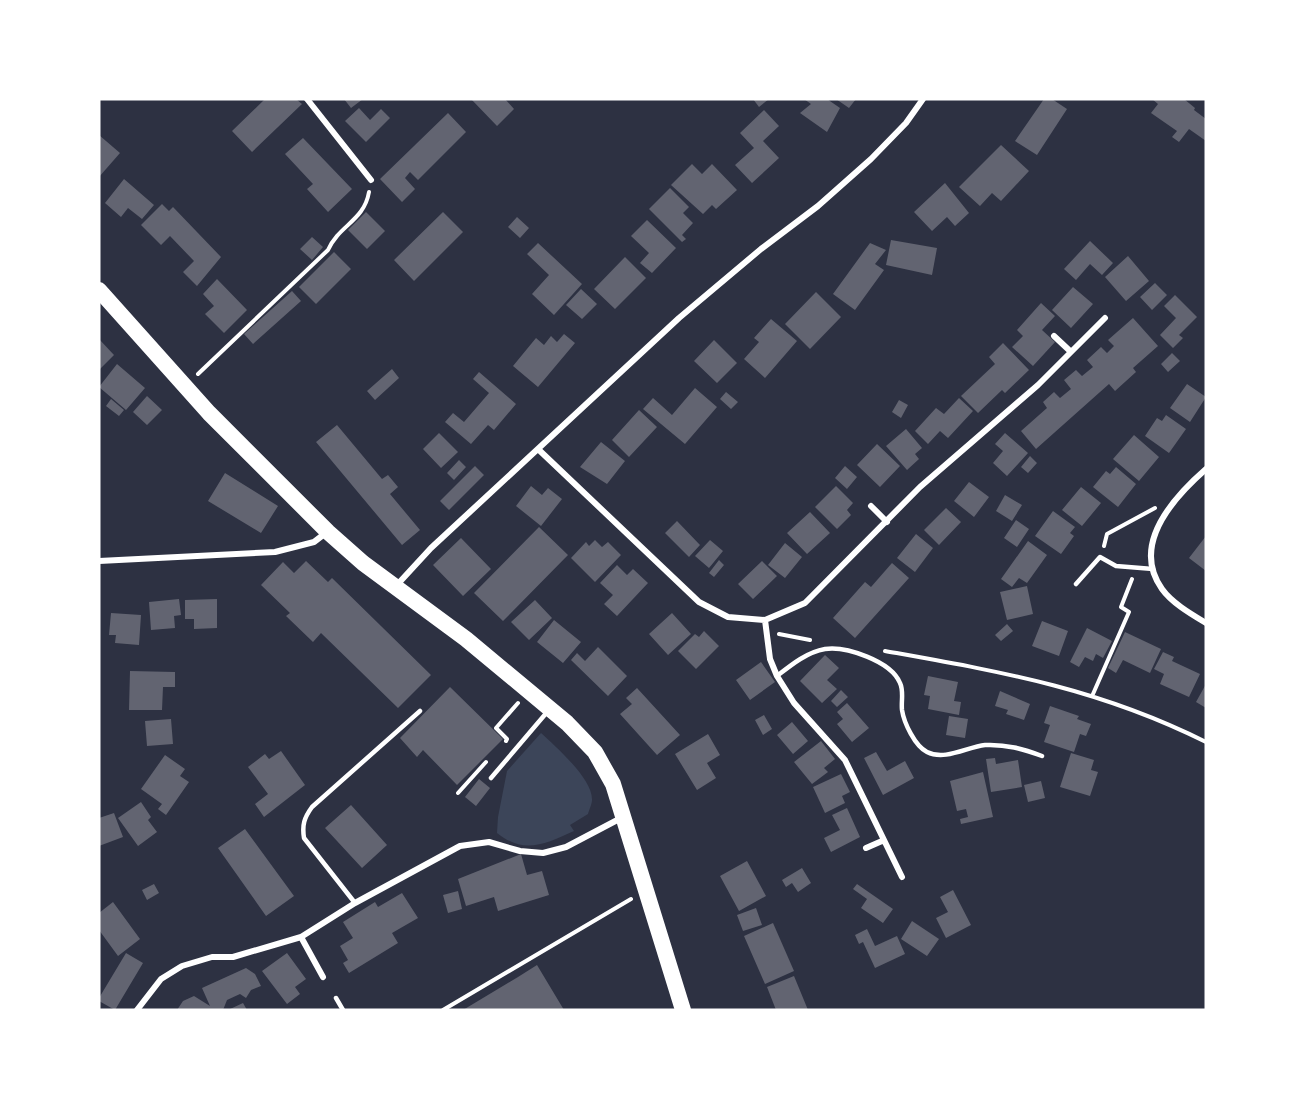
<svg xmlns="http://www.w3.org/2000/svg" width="1305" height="1109" font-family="'Crimson Pro',serif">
<rect width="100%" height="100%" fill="#2d3142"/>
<path fill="#3c4559" d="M541,733c15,14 52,46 51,67 0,4 -3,10 -4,14l-18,11 4,6c-29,13 -50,24 -77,2l1,-16 9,-46z"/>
<path fill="#626471" d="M265,99h31l6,5 -50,48 -20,-21z
M344,99h19l-12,9z
M471,99h34l9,10 -17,17z
M753,99h16l-10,8z
M804,99h23l13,9 -13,24 -27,-19 11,-9z
M836,99h20l-7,9z
M1044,99h8l15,10 -30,46 -22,-14z
M1152,99h32l11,9 -1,2 12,9v22l-17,-12 -10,13 -7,-5 5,-6 -26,-18 7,-9z
M359,108l11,12 11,-11 9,9 -24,24 -21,-21z
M764,110l15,16 -16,15 16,17 -27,25 -17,-18 19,-17 -14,-15z
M448,113l18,19 -48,48 -8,-8 -5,6 10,11 -13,13 -22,-23z
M99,135l21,18 -21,24z
M303,138l49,51 -24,23 -21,-23 6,-5 -28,-30z
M1001,145l28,26 -28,30 -9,-8 -12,13 -21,-19z
M692,164l10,10 10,-10 25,26 -21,19 -4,-4 -9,9 -32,-29z
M124,179l30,26 -12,14 -14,-11 -7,9 -16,-14z
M945,183l24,30 -14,13 -8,-9 -15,14 -18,-19z
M670,188l19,19 -6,6 10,10 -11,12 4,4 -4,3 -33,-33z
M162,204l7,7 4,-4 48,50 -24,29 -14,-14 11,-11 -24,-25 -9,9 -20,-20z
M366,212l19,19 -18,18 -19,-19z
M443,212l20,20 -49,49 -20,-21z
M517,217l12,11 -9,10 -12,-11z
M647,220l29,28 -24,25 -12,-10 9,-10 -18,-17z
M312,237l11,10 -11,13 -12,-11z
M891,240l46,8 -5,27 -46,-10z
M1090,241l23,22 -11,12 -12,-11 -14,16 -12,-11z
M538,243l44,41 -28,31 -22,-21 17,-19 -22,-21z
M870,243l16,7 -11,14 9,6 -29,40 -22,-16z
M334,252l17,17 -35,35 -17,-17z
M1128,256l21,25 -23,20 -21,-24z
M625,257l21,21 -31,31 -21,-20z
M217,279l30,31 -23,23 -19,-19 9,-8 -11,-12z
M1155,283l12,12 -15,15 -12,-13z
M1073,287l20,17 -22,24 -19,-18z
M581,289l16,15 -15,15 -16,-14z
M292,291l9,10 -48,43 -9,-10z
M816,292l25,25 -31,32 -25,-25z
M1175,295l22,22 -18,18 4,3 -10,10 -13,-13 16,-17 -12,-12z
M1041,303l14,13 -13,14 13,12 -22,24 -21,-19 11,-11 -6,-6z
M1133,318l25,28 -25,22 3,4 -21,19 -6,-7 -73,65 -15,-18 26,-23 -4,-6 11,-10 6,6 11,-9 -7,-9 12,-10 6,6 11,-9 -6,-7 14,-13 6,6 7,-7 -6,-6z
M771,319l26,22 -32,37 -21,-19 15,-17 -5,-4z
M564,334l11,9 -37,44 -25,-21 23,-28 8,7 7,-9 6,6z
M99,339l15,16 -15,15z
M714,340l23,23 -20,20 -23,-22z
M1003,343l26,27 -24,23 -3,-3 -24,23 -17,-17 34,-32 -6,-7z
M1172,353l8,8 -12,11 -7,-8z
M117,364l28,24 -19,22 -27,-23z
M392,369l7,9 -24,22 -8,-9z
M479,372l37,32 -22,26 -6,-5 -17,19 -26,-22 8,-9 11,9 25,-29 -16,-14z
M1187,384l19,13 -16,25 -20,-14z
M695,388l22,19 -32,37 -42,-35 10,-11 19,17z
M726,392l12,10 -7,7 -11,-10z
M147,396l15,14 -15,15 -14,-13z
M959,398l14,13 -25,27 -8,-7 -12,13 -13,-13 21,-23 8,6z
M111,399l13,11 -5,6 -13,-10z
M899,400l9,5 -7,13 -9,-6z
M639,410l18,17 -28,30 -17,-17z
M1166,415l20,14 -17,24 -24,-17 12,-18 5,3z
M337,425l45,54 6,-4 10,12 -8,7 30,36 -18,15 -86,-103z
M906,429l16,19 -7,6 4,5 -12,11 -21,-24z
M439,433l19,19 -17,16 -18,-19z
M1005,433l23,20 -21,23 -14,-13 10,-12 -8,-7z
M1134,435l25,22 -20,24 -26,-22z
M601,442l24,19 -18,23 -27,-17z
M877,444l23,22 -20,21 -23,-22z
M1030,456l7,7 -9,10 -7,-6z
M459,460l7,7 -12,13 -7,-7z
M475,466l9,9 -35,35 -9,-9z
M845,466l12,11 -10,12 -12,-11z
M1116,467l20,17 -18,23 -25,-20 13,-16 4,3z
M225,473l53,33 -17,27 -53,-32z
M969,482l20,15 -15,20 -20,-16z
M531,486l11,9 6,-7 14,11 -21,27 -25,-20z
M836,486l17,17 -6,7 4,5 -14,14 -22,-22z
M1081,487l20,16 -19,23 -20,-16z
M1005,495l17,10 -10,16 -16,-10z
M946,508l15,14 -22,23 -15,-15z
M1053,511l22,16 -5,6 4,3 -13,18 -26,-18z
M810,512l20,21 -23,21 -20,-21z
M1016,520l13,9 -12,18 -13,-9z
M677,521l23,24 -11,12 -24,-24z
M539,527l29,28 -65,66 -29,-28z
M916,534l17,14 -18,24 -18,-14z
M1206,536v35l-17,-13z
M461,538l30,31 -28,27 -30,-31z
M595,540l7,7 6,-5 13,13 -26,27 -24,-24 15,-16 3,4z
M710,540l13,11 -14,17 -14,-12z
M1028,541l19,14 -20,28 -8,-5 -7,9 -11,-8z
M785,543l17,14 -17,21 -17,-13z
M719,560l5,5 -10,12 -5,-4z
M306,561l22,21 4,-4 99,97 -33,33 -77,-75 -8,9 -27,-26 4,-3 -29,-28 22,-23 11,11z
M762,561l15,15 -24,23 -15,-15z
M892,563l17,15 -54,60 -22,-20 32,-36 6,5z
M617,565l10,10 6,-6 15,14 -31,33 -13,-12 9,-9 -13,-12z
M1027,586l6,28 -26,6 -7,-28z
M179,599l2,16 -7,1 1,12 -24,2 -2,-28z
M217,599v29l-23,1v-10h-9v-19z
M535,600l17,18 -23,22 -18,-18z
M111,613l30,2 -2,30 -24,-2 1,-8h-7z
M672,613l19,21 -23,21 -19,-21z
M554,620l27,22 -18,21 -26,-21z
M1042,621l26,10 -9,25 -27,-10z
M1007,624l6,7 -12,10 -6,-6z
M1087,628l25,13 -9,17 -7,-4 -3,7 -8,-4 -6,10 -9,-5z
M704,631l15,15 -23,23 -18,-18 17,-17 4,3z
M1125,632l36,17 -11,24 -27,-13 -7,13 -8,-5z
M598,647l29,29 -19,20 -37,-36 6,-7 8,8z
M1163,652l11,5 -2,4 28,13 -11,23 -29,-13 4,-10 -10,-5z
M825,655l14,13 -12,12 10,9 -15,14 -22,-22z
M761,662l14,20 -25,18 -14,-20z
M130,671l45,1v15h-12l-1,23h-33z
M928,676l30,6 -4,19 7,1 -2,13 -31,-6 2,-13 -6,-1z
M1206,684v24l-10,-6z
M450,687l53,52 -46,46 -34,-35 -6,7 -17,-19z
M637,688l43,47 -23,20 -37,-41 12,-10 -6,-6z
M841,690l7,7 -11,10 -6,-6z
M1000,691l30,13 -6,16 -18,-6 2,-4 -13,-4z
M847,703l22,25 -17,14 -15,-18 6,-5 -6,-7z
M1050,706l29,10 -2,3 14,5 -5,12 -6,-2 -6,18 -30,-10 6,-17 -6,-2z
M764,715l8,14 -9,6 -8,-15z
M949,716l19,3 -3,19 -19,-3z
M171,719l2,25 -26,2 -2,-25z
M792,722l16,19 -15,13 -16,-19z
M708,734l12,21 -13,8 9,15 -19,12 -22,-36z
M821,741l14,18 -11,9 4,4 -16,12 -18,-22z
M281,751l24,34 -41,32 -9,-13 13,-10 -20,-27 17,-13 4,5z
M876,752l11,19 18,-10 9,17 -31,17 -19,-37z
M1071,753l23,7 -3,10 7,2 -8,24 -30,-9z
M165,755l20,14 -5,7 9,6 -23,33 -8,-6 4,-5 -21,-15z
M995,758l1,6 22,-4 4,27 -31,5 -5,-33z
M983,772l10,45 -32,7 -1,-5 8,-2 -2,-8 -9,2 -7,-30z
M841,774l9,18 -8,4 3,7 -20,10 -12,-26z
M479,779l11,9 -14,18 -11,-9z
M1041,781l4,17 -17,4 -4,-17z
M141,802l10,15 -3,3 9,12 -19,14 -20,-28z
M351,805l36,40 -25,23 -37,-40z
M847,808l13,29 -29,15 -7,-14 16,-8 -8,-15z
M114,813l9,24 -24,9v-28z
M245,829l49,67 -28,20 -48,-68z
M521,854l6,21 15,-4 7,24 -51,16 -4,-14 -28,9 -8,-27z
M747,861l19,35 -27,15 -19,-35z
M802,868l9,15 -13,9 -6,-9 -6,4 -4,-7z
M154,884l5,9 -12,7 -5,-10z
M857,884l36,25 -10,14 -22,-15 6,-9 -14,-10z
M953,890l18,35 -25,13 -10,-20 12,-6 -8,-15z
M458,891l4,18 -14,4 -5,-18z
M402,893l16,25 -26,15 6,10 -49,30 -6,-10 5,-3 -8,-14 13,-8 -10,-16 32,-20 3,5z
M113,902l27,37 -22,17 -19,-26v-17z
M756,908l6,17 -19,6 -6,-16z
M912,921l27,18 -12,17 -26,-17z
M773,923l21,48 -29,13 -21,-48z
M867,929l8,17 22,-10 8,18 -30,14 -12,-26 -4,2 -4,-9z
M126,953l17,10 -28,47 -16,-9v-3z
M287,953l19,26 -11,8 5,7 -13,10 -25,-33z
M537,965l27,45h-101l55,-33z
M246,968l9,6 6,12 -10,4 -5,8 -6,-4 -13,6 -4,10h-46l6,-9 11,-5 16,10 -8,-18z
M794,976l14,34h-32l-9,-23z
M243,1003l4,7h-19z"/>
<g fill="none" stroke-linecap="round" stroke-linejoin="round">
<path stroke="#fff" stroke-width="4" d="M198,374l130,-124c11,-25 36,-29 41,-58
M1104,546l3,-12 48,-26
M779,634l31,6
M885,651c117,21 213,37 321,91
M1093,694l36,-82 -8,-5 11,-28
M506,741l1,-2 -11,-11 22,-25
M458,793l28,-31
M443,1010l188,-111"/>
<path stroke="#fff" stroke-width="4.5" d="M1076,584l24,-27 16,9 37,3
M777,676c14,-11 30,-24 48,-27 21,-3 66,12 75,34 4,8 1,18 2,27 2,13 13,36 25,42 18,9 40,-5 58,-7 21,-1 38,4 57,11
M491,778l57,-67
M355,903l-51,-65c-2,-13 0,-20 8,-31l108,-96
M336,998l7,12"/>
<path stroke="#fff" stroke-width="6" d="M307,99l64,81
M1054,336l16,15
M539,450l160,152 29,15 37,3 40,-17 115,-116 118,-102 67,-67
M1206,469c-32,28 -76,75 -44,120 10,14 29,25 44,34
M871,506l16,16
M99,561l176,-9 39,-10 13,-10
M396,586l35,-38 248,-230 82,-69 57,-43 53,-47 35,-36 17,-24
M765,620l5,39 7,17 17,27 51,57 57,117
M866,848l16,-7
M301,937l22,40
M137,1010l24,-31 21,-13 30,-9h21l68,-20 54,-34 105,-57 29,-4 31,9 23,2 23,-6 57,-30"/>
<path stroke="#fff" stroke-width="16" d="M99,290l110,123 119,119 35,31 103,76 101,84 28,29 18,32 70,226"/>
</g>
<rect width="1305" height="1109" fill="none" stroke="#ffffff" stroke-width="201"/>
</svg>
